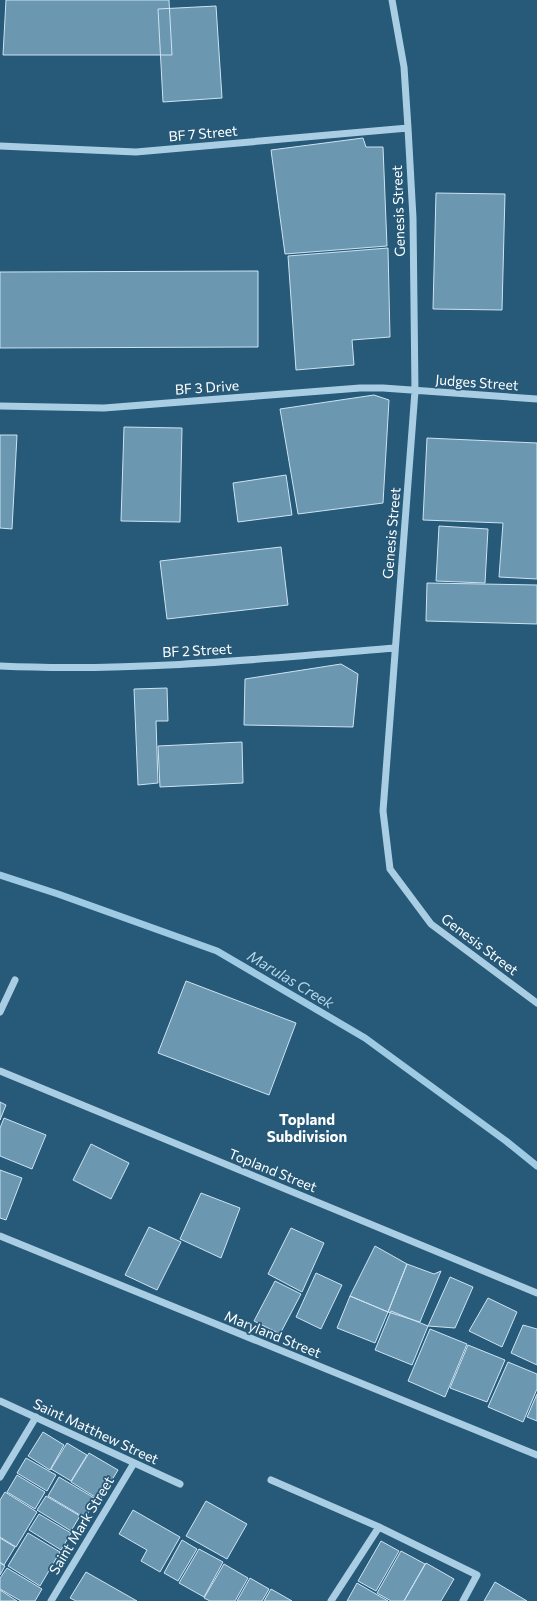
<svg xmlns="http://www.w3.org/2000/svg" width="537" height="1601" font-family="Commissioner,sans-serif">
<rect width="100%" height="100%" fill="#275978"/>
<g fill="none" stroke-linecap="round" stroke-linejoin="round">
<path stroke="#9ecbe3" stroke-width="7" d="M0,875l58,19 159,57 148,87 141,103 31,25"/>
</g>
<path fill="#6b97b1" stroke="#cce4f3" d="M6,0h163l3,55h-169z
M216,6l6,92 -59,4 -5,-93z
M363,138l3,9h17l4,99 -102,8 -14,-104z
M436,193l69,1 -3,116 -69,-1z
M388,248l2,89 -38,3 2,25 -58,5 -8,-114z
M258,271v76l-258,1v-76z
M374,395l15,5 -6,103 -85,11 -18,-105z
M124,427l58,1 -2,94 -59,-1z
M0,435h17l-5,94 -12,-1z
M427,438l110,5v136l-38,-2 4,-54 -80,-3z
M286,475l6,40 -54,7 -5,-39z
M439,526l49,3 -3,54 -49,-2z
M281,547l7,58 -121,14 -7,-58z
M427,583l110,2v39l-111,-3z
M341,664l17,10 -5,53 -109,-2 1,-46z
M167,688l1,33h-12l2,62 -20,2 -4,-96z
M242,742l1,41 -83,4 -2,-41z
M186,981l110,42 -27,72 -111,-42z
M0,1102l6,3 -6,15z
M4,1118l42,17 -14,34 -32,-13v-28z
M91,1144l38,19 -18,36 -38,-19z
M0,1170l22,8 -16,42 -6,-2z
M201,1193l39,15 -19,50 -41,-19z
M149,1227l32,15 -24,48 -32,-15z
M291,1228l33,15 -22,49 -34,-18z
M375,1246l32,18 -19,48 -38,-16z
M407,1264l27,10 7,-3 -21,51 -32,-10z
M316,1273l26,12 -21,44 -25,-12z
M450,1277l23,10 -18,41 -27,-2z
M275,1281l26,13 -21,40 -26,-13z
M350,1296l38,16 -13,31 -38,-15z
M488,1298l29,14 -15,35 -33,-16z
M391,1311l37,15 -16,39 -37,-15z
M523,1325l14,4v36l-26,-12z
M430,1329l37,15 -22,53 -37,-16z
M468,1345l37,15 -18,42 -37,-14z
M508,1362l29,12v15l-14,33 -35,-15z
M537,1394v27l-10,-4z
M43,1432l21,13 -14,25 -22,-14z
M67,1443l20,12 -16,26 -20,-12z
M89,1453l29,17 -18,30 -29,-18z
M26,1458l30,17 -9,16 -30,-18z
M17,1475l28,17 -10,17 -28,-17z
M59,1477l37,22 -11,19 -37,-22z
M5,1492l32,20 -21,35 -16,-10v-37z
M46,1496l34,20 -9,15 -34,-21z
M206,1501l41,23 -20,35 -41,-23z
M133,1510l47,27 -20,35 -19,-11 6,-11 -28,-16z
M39,1514l32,19 -10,17 -32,-20z
M28,1533l32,19 -20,34 -32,-20z
M0,1538l15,9 -11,18 -4,-3z
M182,1540l15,9 -19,32 -14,-8z
M381,1541l18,10 -23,40 -18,-10z
M199,1549l24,13 -19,35 -25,-14z
M401,1551l24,13 -21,37h-13l-14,-8z
M0,1563l5,3 -5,9z
M426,1563l28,16 -13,22h-37z
M224,1564l24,14 -13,23h-25l-6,-3z
M7,1568l35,21 -7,12h-14l-21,-12v-11z
M86,1572l51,29h-61l-6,-3z
M250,1578l19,11 -7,12h-25z
M495,1582l32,19h-43z
M357,1583l31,18h-41z
M271,1589l21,12h-28z
M0,1590l17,11h-17z"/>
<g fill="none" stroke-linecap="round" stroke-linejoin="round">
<path stroke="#a9cee3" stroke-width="7" d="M392,0l12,67 4,61 5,90 2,173 -32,420 7,58 41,55 106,79
M0,146l136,6 272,-24
M0,406l104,2 256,-20h23l154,11
M0,666c132,6 264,-7 395,-18
M0,1012l15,-32
M0,1071l537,222
M0,1236l537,219
M0,1401l180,83
M0,1477l36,-60
M271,1480l108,47 98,48 -14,26
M51,1601l83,-138
M331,1601l48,-74"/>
</g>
<g text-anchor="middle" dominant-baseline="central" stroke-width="3.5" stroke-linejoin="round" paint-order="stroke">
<g font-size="14" fill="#fff" stroke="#275978">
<text transform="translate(203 133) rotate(-5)">BF 7 Street</text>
<text transform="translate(398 211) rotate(-92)">Genesis Street</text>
<text transform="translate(477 382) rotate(4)">Judges Street</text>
<text transform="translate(207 387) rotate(-4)">BF 3 Drive</text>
<text transform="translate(391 533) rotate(-85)">Genesis Street</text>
<text transform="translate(197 650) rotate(-3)">BF 2 Street</text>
<text transform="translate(480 944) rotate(37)">Genesis Street</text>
<text transform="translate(273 1170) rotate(22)">Topland Street</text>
<text transform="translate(273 1334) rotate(22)">Maryland Street</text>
<text transform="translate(96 1431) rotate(25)">Saint Matthew Street</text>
<text transform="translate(81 1525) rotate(-59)">Saint Mark Street</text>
</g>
<g font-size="15" font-style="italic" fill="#b4d7eb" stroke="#275978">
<text transform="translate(291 979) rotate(31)">Marulas Creek</text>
</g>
<g font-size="15" font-weight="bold" fill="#fff" stroke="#275978">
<text x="307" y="1119">Topland<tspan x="307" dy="17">Subdivision</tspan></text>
</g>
</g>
</svg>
